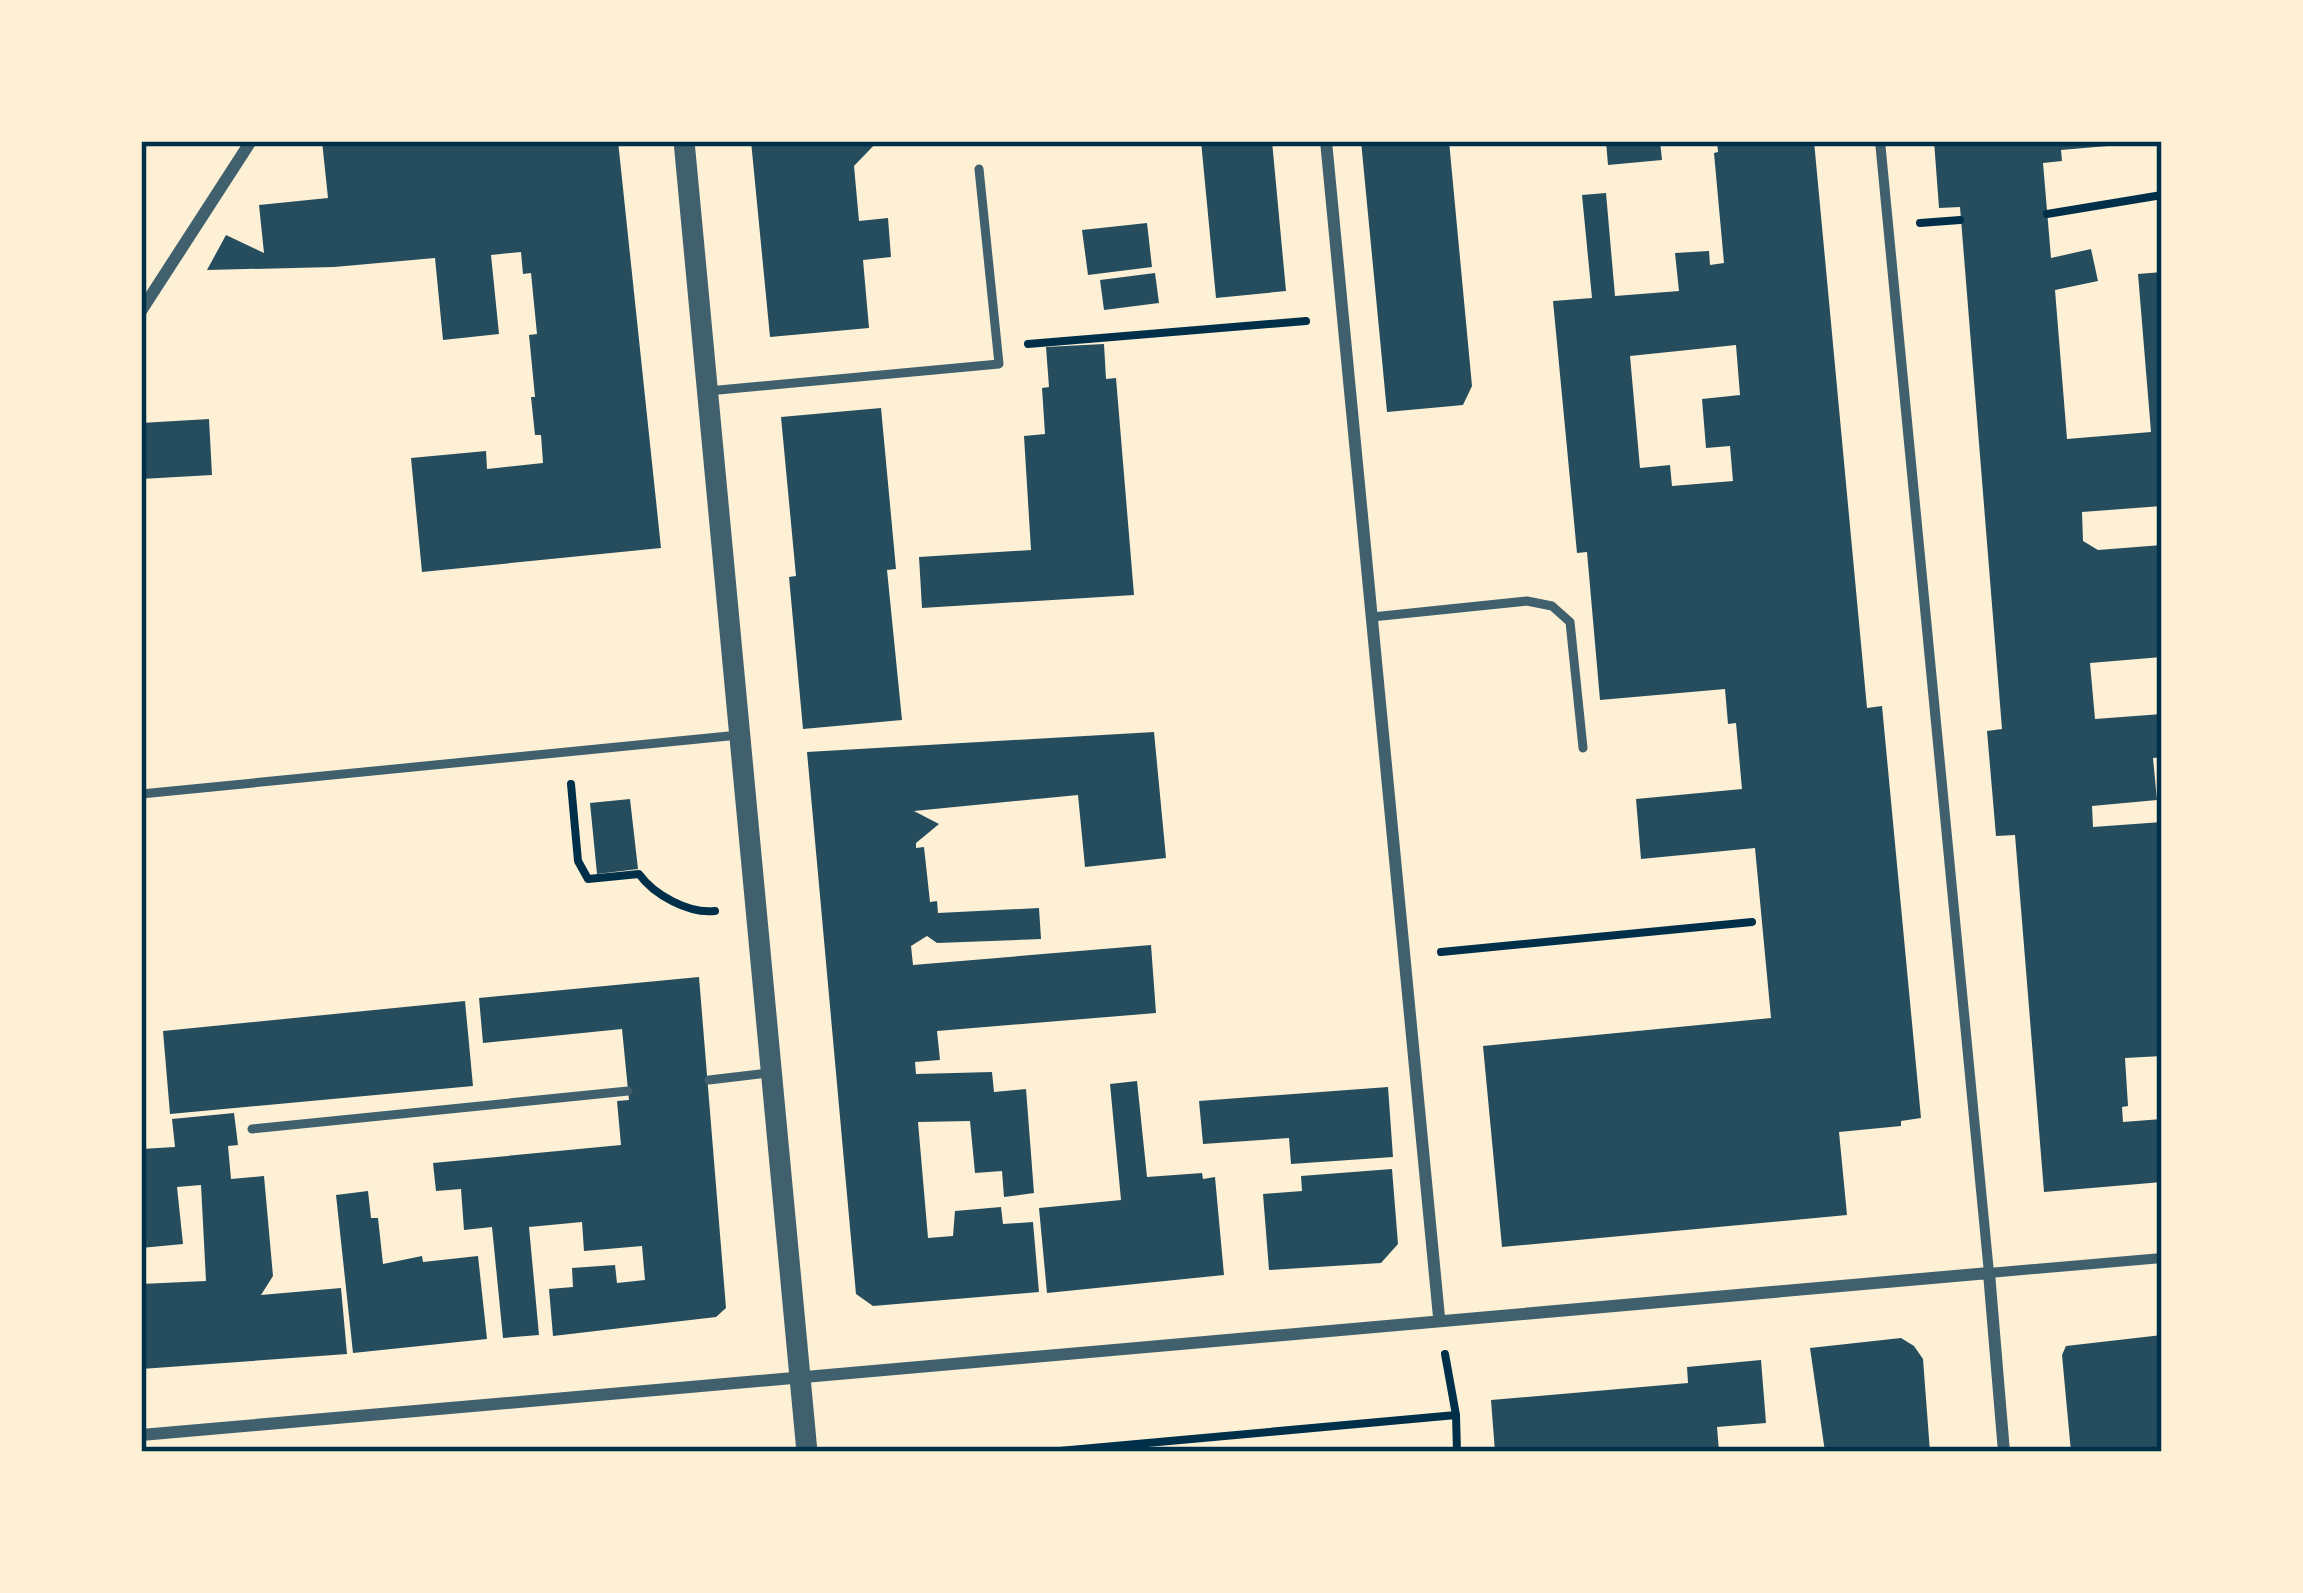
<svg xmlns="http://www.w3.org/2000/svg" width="2303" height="1593" font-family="'Fira Sans',sans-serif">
<rect width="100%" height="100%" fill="#fdf0d5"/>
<path fill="#264d5e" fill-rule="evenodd" d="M322,141h296l43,407 -239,24 -11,-114 75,-7 1,18 56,-6 -2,-28h-6l-4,-38h4l-6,-62 8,-1 -6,-61 -8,1 -2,-22 -30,3 8,79 -56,6 -8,-82 -101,9 -127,3 19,-35 38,18 -5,-48 69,-7z
M751,141h127l-24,25 5,55 29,-3 3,39 -28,3 6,68 -99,9z
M1201,141h71l14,150 -70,7z
M1361,141h88l23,245 -9,19 -76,7z
M1606,141h54l2,19 -54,5z
M1717,141h97l53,567 15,-2 39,412 -20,3v5l-62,6 8,83 -345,32 -19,-201 288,-28 -16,-170 -114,11 -5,-60 106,-10 -6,-66 -8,1 -3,-35 -125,11 -13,-148 -10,1 -24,-252 39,-3 -10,-103 24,-2 9,103 64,-5 -4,-38 34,-2 1,14 14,-2 -10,-110 4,-1zM1736,345l4,50 -38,4 4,49 24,-2 3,35 -61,5 -2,-21 -30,3 -10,-112z
M1934,141h197v3l-70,6 1,11 -19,2 8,95 40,-9 7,32 -43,9 12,149 84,-7 -13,-158 24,-2v234l-80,6 1,29 15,9 64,-5v112l-72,6 5,56 67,-5v43l-9,1 4,42 -65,6 1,21 69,-5v234l-37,2 3,48 -6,1 1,15 39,-3v63l-118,10 -29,-357 -19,1 -9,-105 15,-2 -42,-522 -21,1z
M1147,223l5,44 -64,8 -6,-45z
M1155,273l4,30 -55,7 -4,-30z
M1104,344l2,35 10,-1 18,217 -212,13 -3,-51 112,-7 -7,-114 21,-2 -3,-46 7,-1 -3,-40z
M881,408l15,161 -9,1 15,150 -99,9 -14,-152 7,-1 -15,-159z
M209,419l3,56 -71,4v-56z
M1154,732l12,126 -81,9 -7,-72 -164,16 25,13 -23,19v5l8,-1 6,55 7,-1 1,12 101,-5 2,31 -104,4 -10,-7 -16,10 2,19 238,-20 5,68 -219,18 3,29 -25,2 1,12 76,-2 2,20 32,-3 8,104 -30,4 -2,-26 -27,2 -5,-52 -52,1 10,116 25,-2 2,-25 46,-4 2,17 30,-2 6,70 -166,14 -17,-12 -49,-542z
M630,799l8,70 -41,5 -7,-71z
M699,977l27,331 -10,9 -163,19 -4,-47 24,-2 -1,-19 43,-3 2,18 28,-3 -3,-34 -58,5 -2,-29 -53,5 10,108 -36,3 -11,-111 -28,3 -3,-41 -25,2 -3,-28 188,-18 -4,-44 12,-1 -7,-71 -139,14 -4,-45z
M465,1001l8,85 -303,28 -7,-83z
M1137,1081l10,96 55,-4 1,6 12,-2 9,98 -177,18 -8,-85 82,-8 -11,-116z
M1388,1087l5,70 -102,7 -2,-26 -86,6 -4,-43z
M234,1113l4,32 -10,1 3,33 33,-3 9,100 -12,19 80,-7 6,66 -206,15v-85l65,-3 -5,-96 -24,2 6,57 -42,4v-99l34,-2 -3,-28z
M1392,1169l6,75 -17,19 -112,7 -6,-76 39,-3 -1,-15z
M368,1191l3,27h7l5,46 39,-8 1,6 55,-6 9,83 -134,14 -17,-158z
M2162,1335v117h-91l-9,-97 4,-9z
M1901,1338l13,8 9,13 7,93h-105l-15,-104z
M1761,1360l5,63 -49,4 2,24 -224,1 -4,-52 197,-17 -1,-16z"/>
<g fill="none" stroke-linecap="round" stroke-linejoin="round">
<path stroke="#003049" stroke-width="8" d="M2047,214l115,-19
M1920,223l40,-3
M1028,344l278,-23
M571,784l7,77 10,18 51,-5c15,21 50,40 76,37
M1441,952l311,-30
M1445,1354l11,61 1,37
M1048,1452l408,-37"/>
<path stroke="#3f606c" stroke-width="9" d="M708,391l291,-27 -20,-195
M1372,617l155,-16 25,5 18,16 13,126
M141,794l598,-59
M709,1080l60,-7
M252,1129l376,-38"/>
<path stroke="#3f606c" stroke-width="10" d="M1880,141l109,1132 173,-15"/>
<path stroke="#3f606c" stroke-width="12" d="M1326,141l113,1176
M141,311l110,-170
M141,1435c616,-50 1232,-111 1848,-162l15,179"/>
<path stroke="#3f606c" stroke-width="21" d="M684,141l123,1311"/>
</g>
<rect width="2303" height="1593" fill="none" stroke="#fdf0d5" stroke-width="288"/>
<rect x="144" y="144" width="2015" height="1305" fill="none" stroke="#003049" stroke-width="4.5"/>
</svg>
